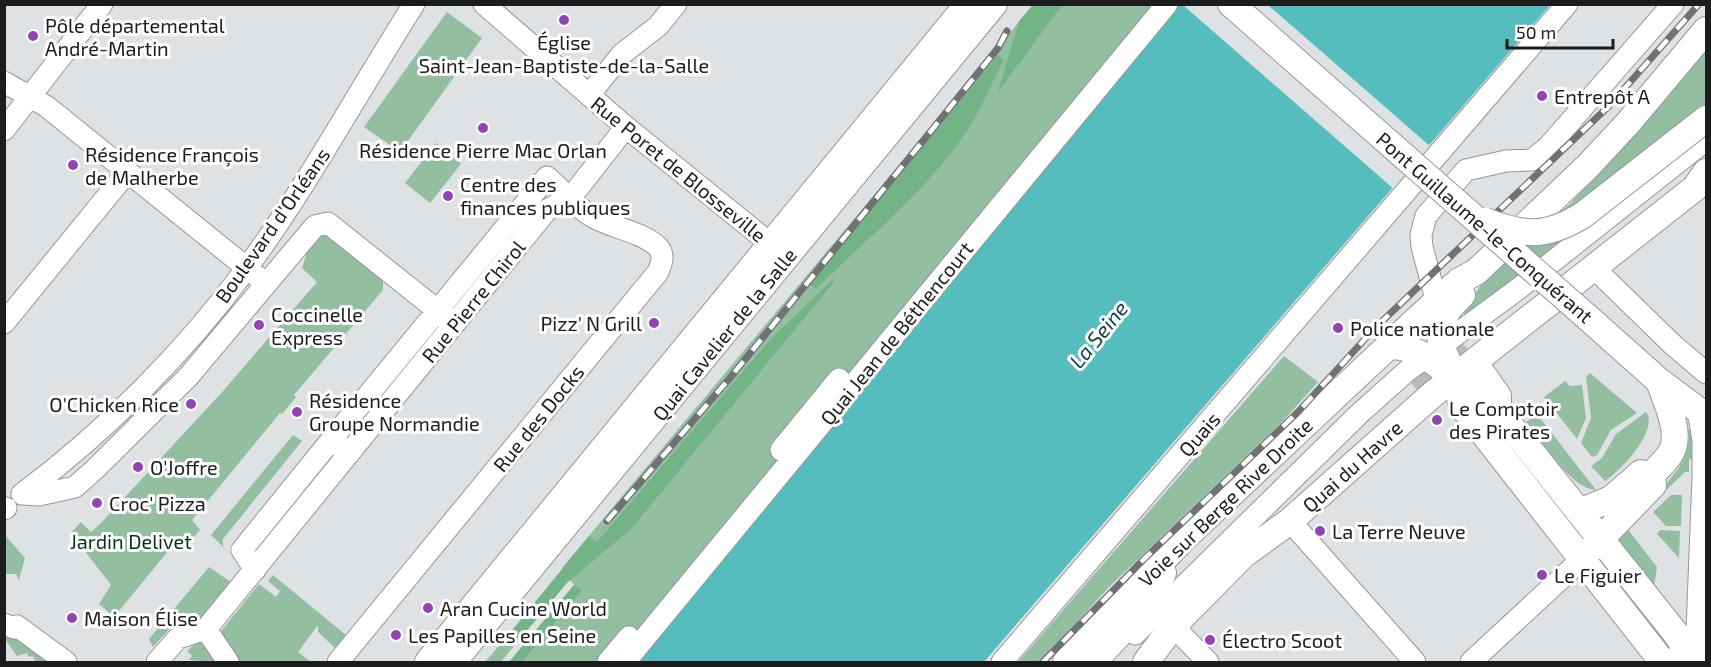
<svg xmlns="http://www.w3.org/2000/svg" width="1711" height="667" font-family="'Exo 2',sans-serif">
<rect width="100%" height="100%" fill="#dfe2e5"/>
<path fill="#93be9f" d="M1033,5h142l-539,657h-127l65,-77 -12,-17z
M447,12l35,26 -82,114 -36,-25z
M1706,45v71l-137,123 -104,80 -1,-8 22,-34 85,-74z
M436,143l25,21 -31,39 -25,-20z
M317,225l66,53v12l-89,105 2,2 -14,17 -2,-1 -88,107 8,10 -13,15 -9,-6 -64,78 -15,-13 12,-19 -40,-52 10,-11 10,10 11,-10 121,-131 94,-109 -15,-14 4,-12 -5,-11z
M1284,356l34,26 -35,39 -174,166 -68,75h-23z
M1590,373l47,40 -26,17 -14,25 -5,2 -11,-14 10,-25 -5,-41z
M1565,381l5,5 12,-1 4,33 -9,21 -33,-42z
M1646,412c14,17 -26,60 -41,69l-14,-15 11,-8 14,-24z
M1537,414l59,76c-25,-1 -54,-49 -70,-68z
M1688,427l6,13 2,20 -7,-1v13h-4l-49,47 -3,-4c25,-25 61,-48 55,-88z
M293,435l9,6 -79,98v8l19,18 -31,-30z
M1671,495h11l-1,31h-15l-13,-14z
M1623,523l34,44 -4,26 -40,-57z
M1660,530l20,1 -1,27 -22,-24z
M4,534l21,24 -6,22 -3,-6h-11z
M209,567l22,15 -22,30 -10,7 -26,6 -20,22 -4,-8z
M273,575l73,60 -11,13 -17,-16v-7l-20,27 13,10h-72l-17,-25v-7l37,-46 17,13 4,-6 -12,-10z
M4,630l46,32 -15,-1 -2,-5 -4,1 -2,-4 -10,3 -12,-17z
M505,639l9,7 -13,16h-16z
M199,640l17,22 -27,-2 3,-4 -5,-5z"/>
<path fill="#72b486" d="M1033,5h29l-64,87 21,-71z
M998,55l5,5c-15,33 -29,64 -51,92 -40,51 -91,92 -136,137l-6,-5z
M833,279l1,3 -203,247 -64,54 -53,63 -9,-7 84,-103 8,6 175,-204z
M574,585l8,5 -60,72h-13z"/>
<path fill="#55bdbd" d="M1178,5h372l-566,657h-348z"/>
<path fill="#dfe2e5" d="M1183,5h85l163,142 -36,43z"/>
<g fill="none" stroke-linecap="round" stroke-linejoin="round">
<path stroke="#b8babd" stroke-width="26" stroke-dasharray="26 13" stroke-linecap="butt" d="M1417,390l51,-42"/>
<g stroke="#95979a" stroke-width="23">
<path id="minor" d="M484,4l142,123 146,118 7,13
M4,82l42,24 212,171
M589,95l33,-41 36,-28 18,-22
M4,130l98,-126
M1593,267l79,77 34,29
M1437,303l-15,-56 -1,-12 5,-19 40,-46 40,-9 26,-1 16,-13 125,-143
M4,323l124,-152
M781,450l58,-71
M22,494c83,-62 163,-142 224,-225 62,-84 112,-177 168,-265
M22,494l17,1 36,-8 19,-17 94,-93 127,-151 13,-3 119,95
M4,509l2,-1
M1290,521l125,141
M255,570l-13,-20 90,-111
M4,624l10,4 3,-2 49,36
M1173,626l35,36
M206,629l22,33
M1135,634l224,-220 48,-43 111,-82 188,-149
M1696,656l7,-179v-37l-5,-30
M157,662l21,-24 28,-9 341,-419 24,-13 55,-70
M338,662l320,-390c4,-9 7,-18 -1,-26 -17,-15 -45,-18 -64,-29 -17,-10 -31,-27 -46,-40l-215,262 17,15
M608,662l21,-25
M625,662l542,-658
M1002,662l565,-658
M1471,662l111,-103"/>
</g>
<g stroke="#95979a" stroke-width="28">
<path id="major" d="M1231,4l84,74
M1462,295l-13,13 -9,19 1,19 14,32 7,28 199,254 6,2
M1586,316l73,65 47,35
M1388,346c50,-1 73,53 110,64l175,220 9,12 2,20
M1474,362l24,34v14
M1651,475c6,-6 14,-13 19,-21 13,-19 -4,-53 -11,-73
M1579,512l32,-13 30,-26 7,2
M1591,549l62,-64 -2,-10
M1246,553l44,-32 143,-127 262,-206 11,-16
M428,662l540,-658
M453,662l541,-658
M1066,662l115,-121 231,-217 47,-43 17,-9 111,-105 41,-44 78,-93
M1093,662l49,-52 21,-37
M1146,662l27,-36 84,-85
M1690,662l16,-21"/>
</g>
<use href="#minor" stroke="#fff" stroke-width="21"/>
<use href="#major" stroke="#fff" stroke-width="26"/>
<g stroke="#707173" stroke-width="7">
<path id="rail" d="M607,521l122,-142 202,-248 67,-83 9,-17
M1043,662l101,-103 154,-147 78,-85 233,-221 90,-102"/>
</g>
<use href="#rail" stroke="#fff" stroke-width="4.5" stroke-dasharray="14" stroke-linecap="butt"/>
<g stroke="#95979a" stroke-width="28" stroke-linecap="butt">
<path id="major-bridge" d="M1315,78l271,238
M1485,221c39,15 61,17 98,-6l123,-96"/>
</g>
<use href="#major-bridge" stroke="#fff" stroke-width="26"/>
</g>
<g fill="#9244b5" stroke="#fff" stroke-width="2">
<circle cx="564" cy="20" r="6"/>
<circle cx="33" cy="36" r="6"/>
<circle cx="1542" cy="96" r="6"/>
<circle cx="483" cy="128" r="6"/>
<circle cx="73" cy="165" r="6"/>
<circle cx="448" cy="196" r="6"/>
<circle cx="654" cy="323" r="6"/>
<circle cx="259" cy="325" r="6"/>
<circle cx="1338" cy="328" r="6"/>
<circle cx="191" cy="404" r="6"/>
<circle cx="297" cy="412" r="6"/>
<circle cx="1437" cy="420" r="6"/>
<circle cx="138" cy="467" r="6"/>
<circle cx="97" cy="503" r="6"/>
<circle cx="1320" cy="531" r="6"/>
<circle cx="1542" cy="575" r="6"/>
<circle cx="428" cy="608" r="6"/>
<circle cx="72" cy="618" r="6"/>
<circle cx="396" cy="635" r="6"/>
<circle cx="1210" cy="640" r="6"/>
</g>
<g text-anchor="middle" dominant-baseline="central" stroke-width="6" stroke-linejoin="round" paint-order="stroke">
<g font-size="20" fill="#1b1c1d" stroke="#fff" text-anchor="start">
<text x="45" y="25">Pôle départemental<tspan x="45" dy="23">André-Martin</tspan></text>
<text x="564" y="42" text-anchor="middle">Église<tspan x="564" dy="23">Saint-Jean-Baptiste-de-la-Salle</tspan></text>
<text x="1554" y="96">Entrepôt A</text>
<text x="483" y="150" text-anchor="middle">Résidence Pierre Mac Orlan</text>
<text x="85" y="154">Résidence François<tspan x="85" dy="23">de Malherbe</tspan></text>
<text x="460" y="184">Centre des<tspan x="460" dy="23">finances publiques</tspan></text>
<text x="271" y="314">Coccinelle<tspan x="271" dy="23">Express</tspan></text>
<text x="642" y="323" text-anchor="end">Pizz' N Grill</text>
<text x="1350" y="328">Police nationale</text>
<text x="309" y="400">Résidence<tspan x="309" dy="23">Groupe Normandie</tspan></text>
<text x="179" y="404" text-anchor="end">O'Chicken Rice</text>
<text x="1449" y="408">Le Comptoir<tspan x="1449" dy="23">des Pirates</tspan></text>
<text x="150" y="467">O'Joffre</text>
<text x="109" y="503">Croc' Pizza</text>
<text x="1332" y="531">La Terre Neuve</text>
<text x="1554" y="575">Le Figuier</text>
<text x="440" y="608">Aran Cucine World</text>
<text x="84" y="618">Maison Élise</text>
<text x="408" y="635">Les Papilles en Seine</text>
<text x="1222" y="640">Électro Scoot</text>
</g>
<g font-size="20" fill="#1b1c1d" stroke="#fff">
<text transform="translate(679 169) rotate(39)">Rue Poret de Blosseville</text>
<text transform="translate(272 225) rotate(-55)">Boulevard d'Orléans</text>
<text transform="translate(1485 227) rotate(41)">Pont Guillaume-le-Conquérant</text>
<text transform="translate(473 301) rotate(-51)">Rue Pierre Chirol</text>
<text transform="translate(896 333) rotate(-51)">Quai Jean de Béthencourt</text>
<text transform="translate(724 334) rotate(-51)">Quai Cavelier de la Salle</text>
<text transform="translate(538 418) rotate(-51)">Rue des Docks</text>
<text transform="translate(1199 434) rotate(-49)">Quais</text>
<text transform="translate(1352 466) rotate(-42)">Quai du Havre</text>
<text transform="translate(1225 502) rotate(-44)">Voie sur Berge Rive Droite</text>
</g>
<g font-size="20" fill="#003518" stroke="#fff">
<text x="131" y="541">Jardin Delivet</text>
</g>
<g font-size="21" font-style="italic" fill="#114141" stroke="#fff">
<text transform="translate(1098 334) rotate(-51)">La Seine</text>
</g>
</g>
<rect width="1711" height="667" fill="none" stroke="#1b1c1d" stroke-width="12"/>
<path d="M1507 39v9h106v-9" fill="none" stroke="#1b1c1d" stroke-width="3"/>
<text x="1516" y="39" font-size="18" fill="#1b1c1d" stroke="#ffffff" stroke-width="4.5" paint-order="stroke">50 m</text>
</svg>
